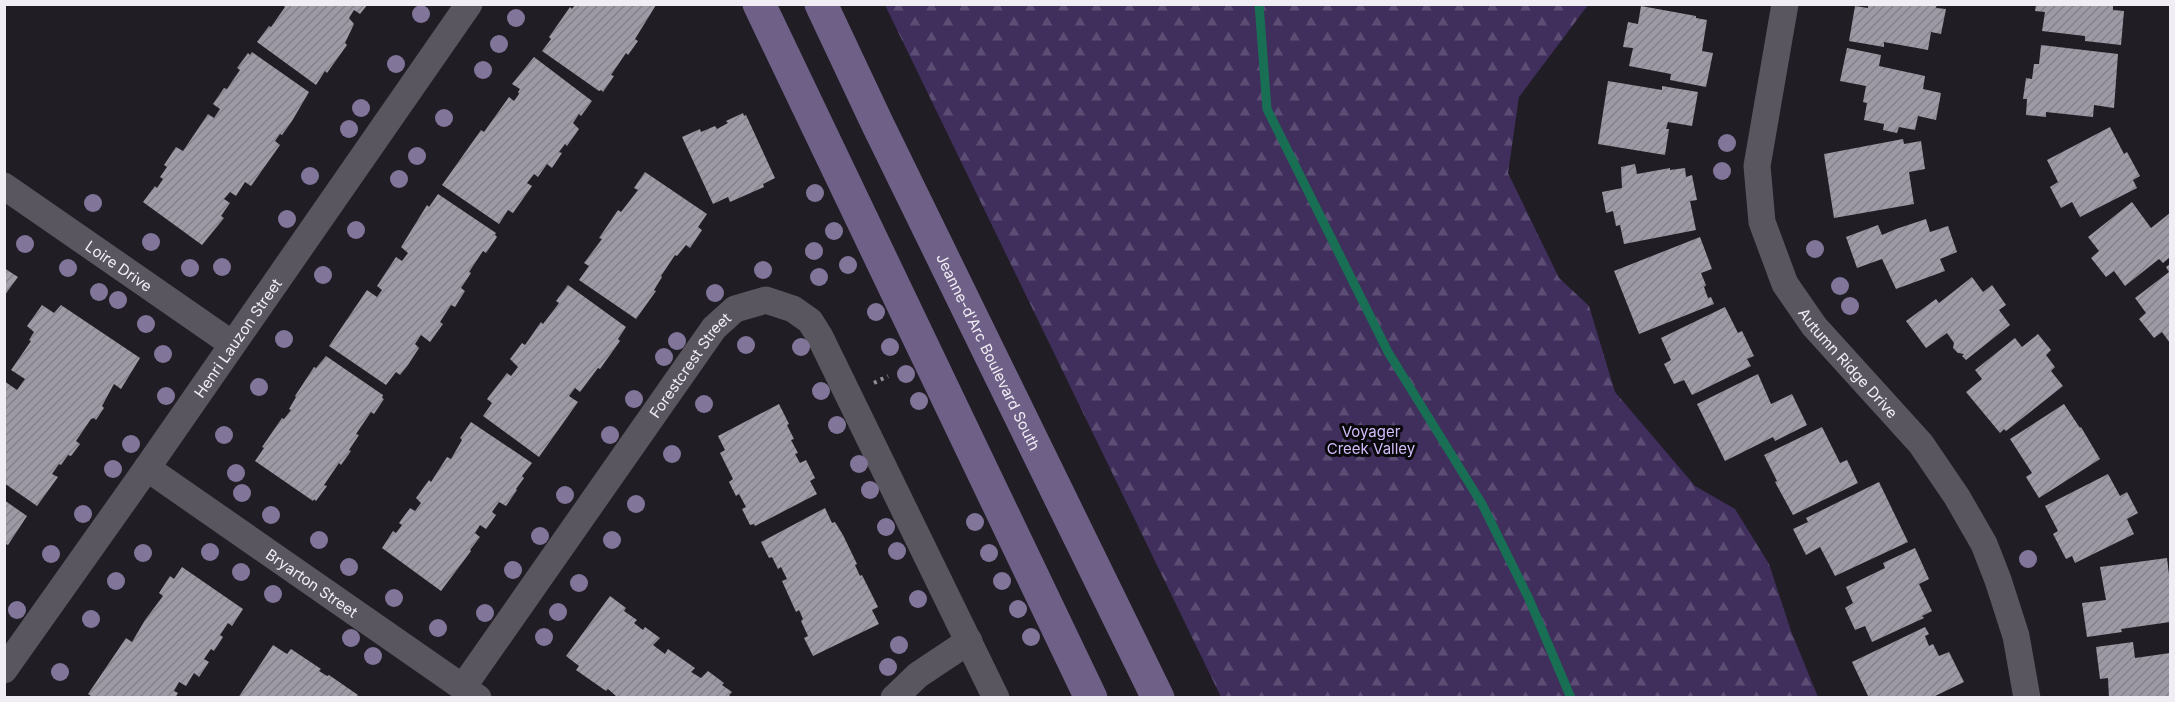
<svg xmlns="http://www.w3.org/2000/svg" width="2175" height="702" font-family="Inter,sans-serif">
<defs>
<pattern id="forest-firs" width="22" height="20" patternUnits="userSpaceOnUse" patternTransform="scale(1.5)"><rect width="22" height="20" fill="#402f5c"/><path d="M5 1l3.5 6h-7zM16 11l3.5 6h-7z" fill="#5c4d74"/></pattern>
<pattern id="building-hatch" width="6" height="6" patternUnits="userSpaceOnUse" patternTransform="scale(1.5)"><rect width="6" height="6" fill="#9d9aa5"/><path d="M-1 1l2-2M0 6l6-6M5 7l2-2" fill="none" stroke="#848189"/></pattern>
</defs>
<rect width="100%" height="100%" fill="#201d25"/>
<path fill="url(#forest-firs)" d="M885,5h703l-69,92 -11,76 51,105 30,28 26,86 80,94 40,23 34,55 22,67 27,66h-597z"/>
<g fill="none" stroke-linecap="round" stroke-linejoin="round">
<path stroke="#186f54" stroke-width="9" d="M1259,4l8,105 121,243 94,152 47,95 42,99"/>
</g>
<path fill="url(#building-hatch)" d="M282,4h86l-8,10 -6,-4 -5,8 5,6 -9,19 2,2 -20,28 -2,-2 -9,14 -59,-43 12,-16 2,1 14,-20z
M1868,4h69l-1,4 10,1 -5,25 -10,-2 -3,18 -44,-8v5l-35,-6 6,-35 13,2z
M575,5h81l-21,34 3,2 -10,14 -2,-2 -15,22 3,1 -11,16 -2,-2 -2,1 -57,-40 9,-12 -2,-2 21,-30 2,2z
M2036,5h77v5l11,1 -3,34 -36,-4v-5l-43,-5 3,-19 -10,-1z
M1641,6l55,10v2l11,2 -5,31 11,2 -7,34 -36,-7 1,-6 -42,-8 4,-18 -10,-1 5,-25 10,2z
M2041,45l77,9 -4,54 -20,-3 -1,12 -47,-5v5l-20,-2 1,-16h-4l3,-21 6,1 2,-15h5z
M1847,48l34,7 -2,11 46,10 -2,13 18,4 -5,27 -18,-4 -3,14 -16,-3 -2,6 -14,-3 1,-6 -20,-4 3,-17 -4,-1 3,-16 -26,-5z
M252,52l57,40 -17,29 -10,14 -2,-1 -5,7 5,4 -29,41 -6,-4 -9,14 -6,-4 -6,7 6,4 -9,13 3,2 -22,27 -59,-43 12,-16 2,2 6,-9 -3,-2 7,-10 -3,-2 12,-18 7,4 25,-37 6,4 6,-9 -7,-5 11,-16 3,1 6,-9 7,-10 -3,-2 11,-15 2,2z
M534,57l58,44 -11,15 -2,-2 -6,9 6,6 -12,17 -2,-2 -6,8 3,1 -10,15 -5,-4 -9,13 -4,-3 -7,9 5,3 -19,27 -5,-3 -9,14 -57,-39 39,-55 3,2 25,-35 5,4 5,-7 -1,-2 2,-3 -8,-5z
M1608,81l54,9v-4l36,6 -6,34 -24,-4 -2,7h3l-4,26 -67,-11z
M743,113l1,3 2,-1 29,63 -12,6 1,3 -34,15 -2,-5 -15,7 -31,-67 18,-8 1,3 14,-6 2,3 11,-6 -2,-2z
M2110,127l14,27 3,-2 13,24 -7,4 4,8 -57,29 -8,-15 -11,6 -11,-21 8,-5 -11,-22z
M1903,139l1,5 17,-3 4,28 -16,3 5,32 -80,14 -10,-64z
M1635,164l2,10 33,-6v2l15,-2 1,9 6,-2 5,25 -7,1 6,29 -72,14 -4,-19 -4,1 -3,-15 -7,2 -4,-21 20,-4 -1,-21z
M645,172l62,42 -9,13 4,3 -12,18 -4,-3 -9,11 -2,-1 -14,21 1,1 -8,13 2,1 -20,28 -57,-39 10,-14 -5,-3 18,-24 -3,-1 19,-28 3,2 17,-22 -4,-2z
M438,194l58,39 -1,2 2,2 -11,16 -3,-2 -14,21 2,1 -10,15 4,3 -10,16 -4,-2 -11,17 3,2 -13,18 -9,-7 -6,9 4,4 -11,17 -8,10 -4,-3 -10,13 -57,-39 38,-56 10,7 5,-7 -5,-4 19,-29 6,4 6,-8 -7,-6 26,-42 2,2z
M2132,202l19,26 19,-15v44l-7,6 -4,-4 -34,27 -11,-15 -8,6 -15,-19 8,-7 -11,-14z
M1926,219l4,13 18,-6 9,26 -17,7 5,12 -49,18 -14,-30 -25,9 -11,-31 32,-12 4,10 14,-6z
M1700,237l12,32 -11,4 5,12 -2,2 4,11 3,-1 3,7 -75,30 -25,-63z
M2170,264v79l-8,-11 -8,6 -15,-19 7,-6 -11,-15 34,-26 -3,-5z
M4,268l14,9 -14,19z
M1972,277l11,15 9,-7 14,20 -7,5 11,15 -44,35 -4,-4 2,-2 -6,-1 -5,-5 1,-5 -7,-10 -21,15 -20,-27 30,-22 3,4z
M568,285l58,42 -8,12 2,2 -20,28 -2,-1 -18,24 -5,-4 -6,8 9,6 -39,55 -56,-41 9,-13 -5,-4 20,-26 4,3 7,-9 -8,-8 12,-16 3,2 16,-23 2,2 16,-21 -3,-2z
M42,305l12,8 7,-8 79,53 -19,31 -7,-5 -12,22 2,2 -8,12 -2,-2 -3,1 -15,22 4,3 -9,12 -3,-1 -7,10 -2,-1 -7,10 6,3 -21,29 -33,-23v-102l13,9 8,-11 -14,-9 20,-29 -2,-1 5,-8 -7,-6z
M1725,307l13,26 4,-2 12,25 -7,3 4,7 -59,29 -8,-15 -10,4 -10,-20 7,-4 -10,-22z
M2038,334l13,16 -5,5 9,12 -4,4 12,15 -57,45 -2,-2 -4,4 -34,-41 16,-13 -7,-9 40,-32 7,9z
M326,356l57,39 -1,3 2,1 -10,15 -3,-2 -15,22 3,1 -10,15 2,1 -10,14 -2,-2 -15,22 3,1 -11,15 -2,-2 -1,2 -58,-40 9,-13 -2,-1 20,-29 2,1 7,-9 -2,-1 7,-12 -1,-1 19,-29 2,1z
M1758,374l13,30 21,-10 15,31 -32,16 -2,-4 -48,24 -28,-57z
M779,404l10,20 -2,1 7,14 -3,1 7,13 -3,1 5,9 6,-3 9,18 -5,3 7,13 -62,32 -1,-2 -4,1 -8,-16 4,-2 -7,-13 -3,2 -7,-14 4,-3 -13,-26 5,-3 -7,-14z
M2064,404l16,24 1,-1 19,32 -61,39 -13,-21 6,-4 -22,-34z
M471,422l61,41 -10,13 2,2 -8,11 1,1 -11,16 -7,-4 -7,10 4,3 -10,14 -6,-4 -5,8 5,4 -10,13 1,1 -30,40 -59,-43 11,-17 3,2 6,-8 -3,-2 11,-15 5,3 6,-8 -5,-5 13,-18 2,2 16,-25 4,2 11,-19 -2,-2z
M1822,427l18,36 7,-3 11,23 -65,32 -18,-33 2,-1 -13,-26z
M2108,474l12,22 7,-4 11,21 -11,6 7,15 -59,29 -3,-7 -6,3 -13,-25 5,-3 -13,-25z
M1879,482l29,60 -73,34 -15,-29 -14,8 -13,-26 15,-7 -2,-4z
M4,500l23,16 -19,29 -4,-2z
M825,508l7,15 3,-1 8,13 14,29 -2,1 5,11 2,-1 16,32 -6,3 7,14 -66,32 -9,-18 4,-2 -7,-15 2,-2 -4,-9 -3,2 -14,-31 5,-2 -6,-12 -3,2 -6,-12 -3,1 -8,-16z
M1915,548l14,31 -10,5 13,27 -10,5 2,2 -52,24 -7,-16 -10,4 -10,-22 8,-5 -7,-16 39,-19 -2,-5z
M2167,558l3,25v39l-49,7 1,3 -35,5 -5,-34 24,-3 -6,-33z
M182,567l61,42 -11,17 -4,-3 -8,12 3,2 -9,14 -3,-2 -7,10 5,3 -10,15 -5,-4 -8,13 -7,-4 -5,9 4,2 -3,5h-81l-6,-4 38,-56 6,4 13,-22 18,-24 -4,-3 11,-17 4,3z
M610,596l16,12 -2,3 13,9 -3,3 9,7 2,-3 15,11 -7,7 12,9 3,-5 27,19 -4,4 10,6 7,-7 16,12 -2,2 10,7 -3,3 3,3h-117l1,-2 -8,-7 -2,2 -30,-21 3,-4 -13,-10z
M1925,627l4,7 -4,2 4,10 4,-2 6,12 10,-4 15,30 -33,16h-62l-17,-36z
M2133,642l2,16 35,-5v45h-61l-1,-20 -8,1 -4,-32z
M273,645l14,9 4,-5 30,20 -2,2 8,5 2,-1 29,20 -2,3h-118z"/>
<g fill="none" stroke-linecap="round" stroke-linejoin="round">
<path stroke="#918f96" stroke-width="4" stroke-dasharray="3 4.5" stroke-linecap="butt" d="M874,383l14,-7"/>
<g stroke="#595660" stroke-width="27">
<path id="s1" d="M1785,4l-28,162 5,56 23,62 29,42 107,118 36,53 27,47 14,36 18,56 11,62"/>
<path id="s2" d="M4,186l228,158"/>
<path id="s3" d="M147,468l331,230"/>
<path id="s4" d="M4,670l143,-202 322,-464"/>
<path id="s5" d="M463,687l251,-359 21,-19 31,-9 27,9 17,12 10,16 176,361"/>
<path d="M894,698l24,-23 51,-34"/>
</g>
<g stroke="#6e6086" stroke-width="33">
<path d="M759,4l332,694"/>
<path id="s6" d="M821,4l56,119 281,575"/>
</g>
</g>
<g fill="#82759a">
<circle cx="421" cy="14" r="9"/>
<circle cx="516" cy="18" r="9"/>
<circle cx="499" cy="44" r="9"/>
<circle cx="396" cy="64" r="9"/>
<circle cx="483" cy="70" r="9"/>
<circle cx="361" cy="108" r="9"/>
<circle cx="444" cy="118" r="9"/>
<circle cx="349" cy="129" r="9"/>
<circle cx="1727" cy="143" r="9"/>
<circle cx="417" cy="156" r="9"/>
<circle cx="1722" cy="171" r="9"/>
<circle cx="310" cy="176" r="9"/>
<circle cx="399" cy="179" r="9"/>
<circle cx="815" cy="193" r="9"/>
<circle cx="93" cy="203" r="9"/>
<circle cx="287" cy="219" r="9"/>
<circle cx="356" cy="230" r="9"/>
<circle cx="834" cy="231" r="9"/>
<circle cx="151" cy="242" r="9"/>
<circle cx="25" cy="244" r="9"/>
<circle cx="1815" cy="249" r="9"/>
<circle cx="814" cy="251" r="9"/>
<circle cx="848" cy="265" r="9"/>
<circle cx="222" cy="267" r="9"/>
<circle cx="68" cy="268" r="9"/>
<circle cx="190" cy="268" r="9"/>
<circle cx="763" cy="270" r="9"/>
<circle cx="323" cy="275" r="9"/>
<circle cx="819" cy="277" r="9"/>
<circle cx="1840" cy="286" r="9"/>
<circle cx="99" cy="292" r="9"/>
<circle cx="715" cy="293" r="9"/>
<circle cx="118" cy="300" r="9"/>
<circle cx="1850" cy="306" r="9"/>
<circle cx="876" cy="312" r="9"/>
<circle cx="146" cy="324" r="9"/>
<circle cx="284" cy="339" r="9"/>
<circle cx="677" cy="341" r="9"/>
<circle cx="746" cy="345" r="9"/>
<circle cx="801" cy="347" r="9"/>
<circle cx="890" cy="347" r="9"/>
<circle cx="163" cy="354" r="9"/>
<circle cx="664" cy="357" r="9"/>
<circle cx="906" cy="374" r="9"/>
<circle cx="259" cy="387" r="9"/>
<circle cx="821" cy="391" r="9"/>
<circle cx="166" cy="396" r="9"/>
<circle cx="634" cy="399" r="9"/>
<circle cx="919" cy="401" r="9"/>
<circle cx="704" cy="404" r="9"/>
<circle cx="837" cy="425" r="9"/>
<circle cx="224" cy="435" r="9"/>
<circle cx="610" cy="435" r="9"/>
<circle cx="131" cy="444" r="9"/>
<circle cx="672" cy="454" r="9"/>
<circle cx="859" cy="464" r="9"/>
<circle cx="113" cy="469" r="9"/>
<circle cx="236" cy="473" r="9"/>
<circle cx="870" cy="490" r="9"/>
<circle cx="242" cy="493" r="9"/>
<circle cx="565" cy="495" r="9"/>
<circle cx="636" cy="504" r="9"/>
<circle cx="83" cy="514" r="9"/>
<circle cx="271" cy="515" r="9"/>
<circle cx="975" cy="522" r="9"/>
<circle cx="886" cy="527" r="9"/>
<circle cx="540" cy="536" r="9"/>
<circle cx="319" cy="540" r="9"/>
<circle cx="612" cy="540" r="9"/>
<circle cx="897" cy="551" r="9"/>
<circle cx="210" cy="552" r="9"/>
<circle cx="143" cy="553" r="9"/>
<circle cx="989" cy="553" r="9"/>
<circle cx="51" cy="554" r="9"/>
<circle cx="2028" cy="559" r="9"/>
<circle cx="349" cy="567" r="9"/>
<circle cx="513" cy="570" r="9"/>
<circle cx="241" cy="572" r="9"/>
<circle cx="116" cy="581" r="9"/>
<circle cx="1002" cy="581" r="9"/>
<circle cx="579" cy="583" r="9"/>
<circle cx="273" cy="594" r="9"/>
<circle cx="394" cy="598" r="9"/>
<circle cx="918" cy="599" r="9"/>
<circle cx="1018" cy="609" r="9"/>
<circle cx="17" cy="610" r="9"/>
<circle cx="558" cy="612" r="9"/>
<circle cx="485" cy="613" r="9"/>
<circle cx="91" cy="619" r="9"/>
<circle cx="438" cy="628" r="9"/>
<circle cx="544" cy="637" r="9"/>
<circle cx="1031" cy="637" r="9"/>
<circle cx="351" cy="638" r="9"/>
<circle cx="899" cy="645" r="9"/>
<circle cx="373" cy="656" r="9"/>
<circle cx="888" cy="667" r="9"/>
<circle cx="60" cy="672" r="9"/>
</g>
<g text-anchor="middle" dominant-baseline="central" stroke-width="6" stroke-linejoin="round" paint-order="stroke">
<g font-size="15" fill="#f0eef4" stroke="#09080b">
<text stroke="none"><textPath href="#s2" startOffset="140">Loire Drive</textPath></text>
<text stroke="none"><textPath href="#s4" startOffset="406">Henri Lauzon Street</textPath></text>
<text stroke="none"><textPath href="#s6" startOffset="386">Jeanne-d'Arc Boulevard South</textPath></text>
<text stroke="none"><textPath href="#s1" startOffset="388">Autumn Ridge Drive</textPath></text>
<text stroke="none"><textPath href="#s5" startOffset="394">Forestcrest Street</textPath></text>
<text stroke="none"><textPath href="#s3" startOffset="201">Bryarton Street</textPath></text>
</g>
<g font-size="15" fill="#d2bdfa" stroke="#09080b">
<text x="1371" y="431">Voyager<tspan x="1371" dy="17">Creek Valley</tspan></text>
</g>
</g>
<rect width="2175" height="702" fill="none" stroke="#f0eef4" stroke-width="12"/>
</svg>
